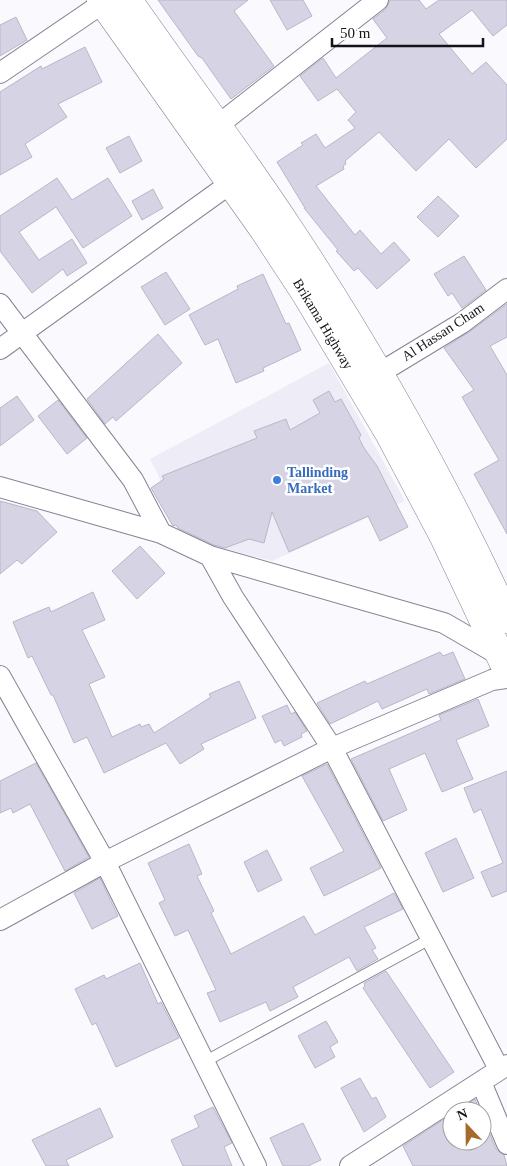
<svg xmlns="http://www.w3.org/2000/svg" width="507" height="1166" font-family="Georgia,serif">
<rect width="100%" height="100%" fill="#faf9fd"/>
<path fill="#eeecf6" d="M329,363l76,138 -133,60 -82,-22 -40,-80z"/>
<path fill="#d6d3e5" stroke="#b9b6c8" d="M158,0h90l-14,11 40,55 -43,33 -29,-41 -4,-2z
M270,0h33l9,16 -25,14z
M390,0h29l7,9 13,-9h68v25l-14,11 -21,-26 -33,24 33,40 14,-12 21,23v54l-31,29 -27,-29 -33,32 -37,-39 -34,29 1,3 -3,2 1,3 -28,17 39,49 5,-5 21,24 13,-12 16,18 -33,29 -19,-21 -4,3 -18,-20 2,-1 -34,-42h1l-28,-46 26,-17 -2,-2 15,-9 9,14 30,-20 -7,-8 8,-8 -19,-23 -19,12 -18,-25 23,-18 13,20 51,-40 -14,-19 13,-10z
M16,17l11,23 -27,16v-31z
M85,47l17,35 -44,22 9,13 -42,27 7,13 -32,18v-83l41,-26 1,3z
M129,136l13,25 -22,12 -14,-25z
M57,178l15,22 36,-22 24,38 -49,32 -27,-41 -37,25 20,28 33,-21 15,24 -20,13 -4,-7 -31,24 -32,-42v-35z
M153,189l10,19 -21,12 -10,-19z
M438,196l21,20 -21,21 -21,-20z
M464,256l22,34 -24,18 -10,-15 -4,3 -14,-22z
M166,272l24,37 -25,16 -24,-38z
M263,274l23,50 3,-1 12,27 -38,18 1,3 -28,12 -18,-44 -13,6 -16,-30 49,-26 -1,-3z
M507,304v33l-17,9 17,29v159l-33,-60 25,-14 -37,-63 12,-7 -30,-42 25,-16z
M158,334l24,29 -66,58 -3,-4 -8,7 -18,-25z
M329,391l6,11 6,-3 20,36 -2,3 5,10 13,18 31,61 -28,14 -12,-25 -79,36 -17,-40 -8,31 -15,-4 -24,9 -11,-3 -36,-17 -2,-3 -3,1 -22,-38 13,-9 -2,-3 95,-38 -3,-7 32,-12 4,11 30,-17 -7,-13z
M17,396l17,24 -34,26v-38z
M58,400l29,38 -20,16 -29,-38z
M0,501l37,10 20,21 -35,32 -5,-4 -17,14z
M140,546l25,27 -28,26 -25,-28z
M93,592l12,28 -23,10 23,47 -16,7 23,53 28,-13 1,3 8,-3 5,9 57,-36 -2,-3 30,-13 17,37 -55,26 3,5 -24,15 -14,-21 -62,30 -17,-36 -13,6 -21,-48h-2l-19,-39 -4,2 -15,-36 36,-15 2,5z
M440,652l3,4 10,-4 12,27 -36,15 -2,-5 -45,20 -4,-8 -48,23 -13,-21 48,-22 2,3z
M478,699l11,27 -33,14 17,39 -31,13 -17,-39 -36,16 18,41 -24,11 -32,-62 90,-39 -2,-5z
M287,705l4,9 4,-2 12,19 -6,3 1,3 -18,9 -3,-6 -6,3 -13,-27z
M36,763l53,94 -24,14 -35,-67 -17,9 -2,-5 -11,5v-32z
M327,764l54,104 -57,28 -14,-28 34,-17 -42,-75z
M507,771v120l-15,6 -11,-25 22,-9 -22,-54 -7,4 -10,-25z
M456,838l18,40 -31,14 -18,-39z
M189,844l13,30 -5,2 17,35 -3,2 20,41 73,-38 11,19 79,-42 9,16 -39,18 12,21 -4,2 6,9 -21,12 -8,-14 -56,30 5,10 -28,14 -4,-9 -46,20 -13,-29 9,-3 -28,-60 -13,6 -16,-33 6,-3 -17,-37z
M267,850l15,30 -24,12 -14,-30z
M100,878l18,38 -26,13 -18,-36z
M140,963l18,41 3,-2 18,36 -63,29 -20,-44 -4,2 -17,-36 29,-14 2,4z
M386,971l68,101 -24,16 -67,-100 2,-2 -1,-3z
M326,1021l12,21 -8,5 5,10 -20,11 -17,-32z
M360,1078l12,21 4,-2 10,20 -22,15 -23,-44z
M475,1099l5,12h-23z
M213,1107l19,36 -8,4 8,19h-49l-12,-26 28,-13 -5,-11z
M100,1108l13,29 -47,23 3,6h-23l-14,-26z
M452,1114v27h30v-26l14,34 8,6 3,11h-94l-10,-20z
M303,1123l18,37 -13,6h-25l-13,-28z"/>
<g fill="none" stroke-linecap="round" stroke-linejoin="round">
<g stroke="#868394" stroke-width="12">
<path id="service" d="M204,1062l228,-124"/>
</g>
<g stroke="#868394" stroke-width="22">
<path id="minor" d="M0,73l103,-70
M217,126l161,-126
M0,304l133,176 28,53
M0,349l231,-166
M378,374l84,-51 45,-34
M0,487l161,46 49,23 234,67 57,33
M210,556l23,41 99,151 167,321
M0,676l105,186 151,304
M0,920l105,-58 227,-114 160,-68 15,-2
M481,1082l26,62
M350,1166l157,-101"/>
</g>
<g stroke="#868394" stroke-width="29">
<path id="trunk" d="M101,0l163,230 42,64 83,139 55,104 63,133
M128,0c52,75 108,149 159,226 83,125 157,256 220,393"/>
</g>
<use href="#service" stroke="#fff" stroke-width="10"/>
<use href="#minor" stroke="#fff" stroke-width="20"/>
<use href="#trunk" stroke="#fff" stroke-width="28"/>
</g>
<circle fill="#3f7fe0" stroke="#fff" stroke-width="2" cx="277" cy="480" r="5"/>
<g text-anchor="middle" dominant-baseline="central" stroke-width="5" stroke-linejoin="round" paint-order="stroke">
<g font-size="14" fill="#141319" stroke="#fff">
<text transform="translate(323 324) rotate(59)">Brikama Highway</text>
<text transform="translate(443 332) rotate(-33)">Al Hassan Cham</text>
</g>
<g font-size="14" font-weight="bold" fill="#366cbe" stroke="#fff" text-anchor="start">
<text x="287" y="472">Tallinding<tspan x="287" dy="16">Market</tspan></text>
</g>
</g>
<g transform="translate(467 1126) rotate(338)"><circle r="24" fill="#ffffff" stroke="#a1a1a3"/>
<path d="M0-4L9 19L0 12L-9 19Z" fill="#a66b2c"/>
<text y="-8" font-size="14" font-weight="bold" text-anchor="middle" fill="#141319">N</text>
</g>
<path d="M332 38v8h151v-8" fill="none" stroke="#141319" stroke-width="2.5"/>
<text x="340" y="38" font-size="15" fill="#141319" stroke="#ffffff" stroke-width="4" paint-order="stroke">50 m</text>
</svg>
